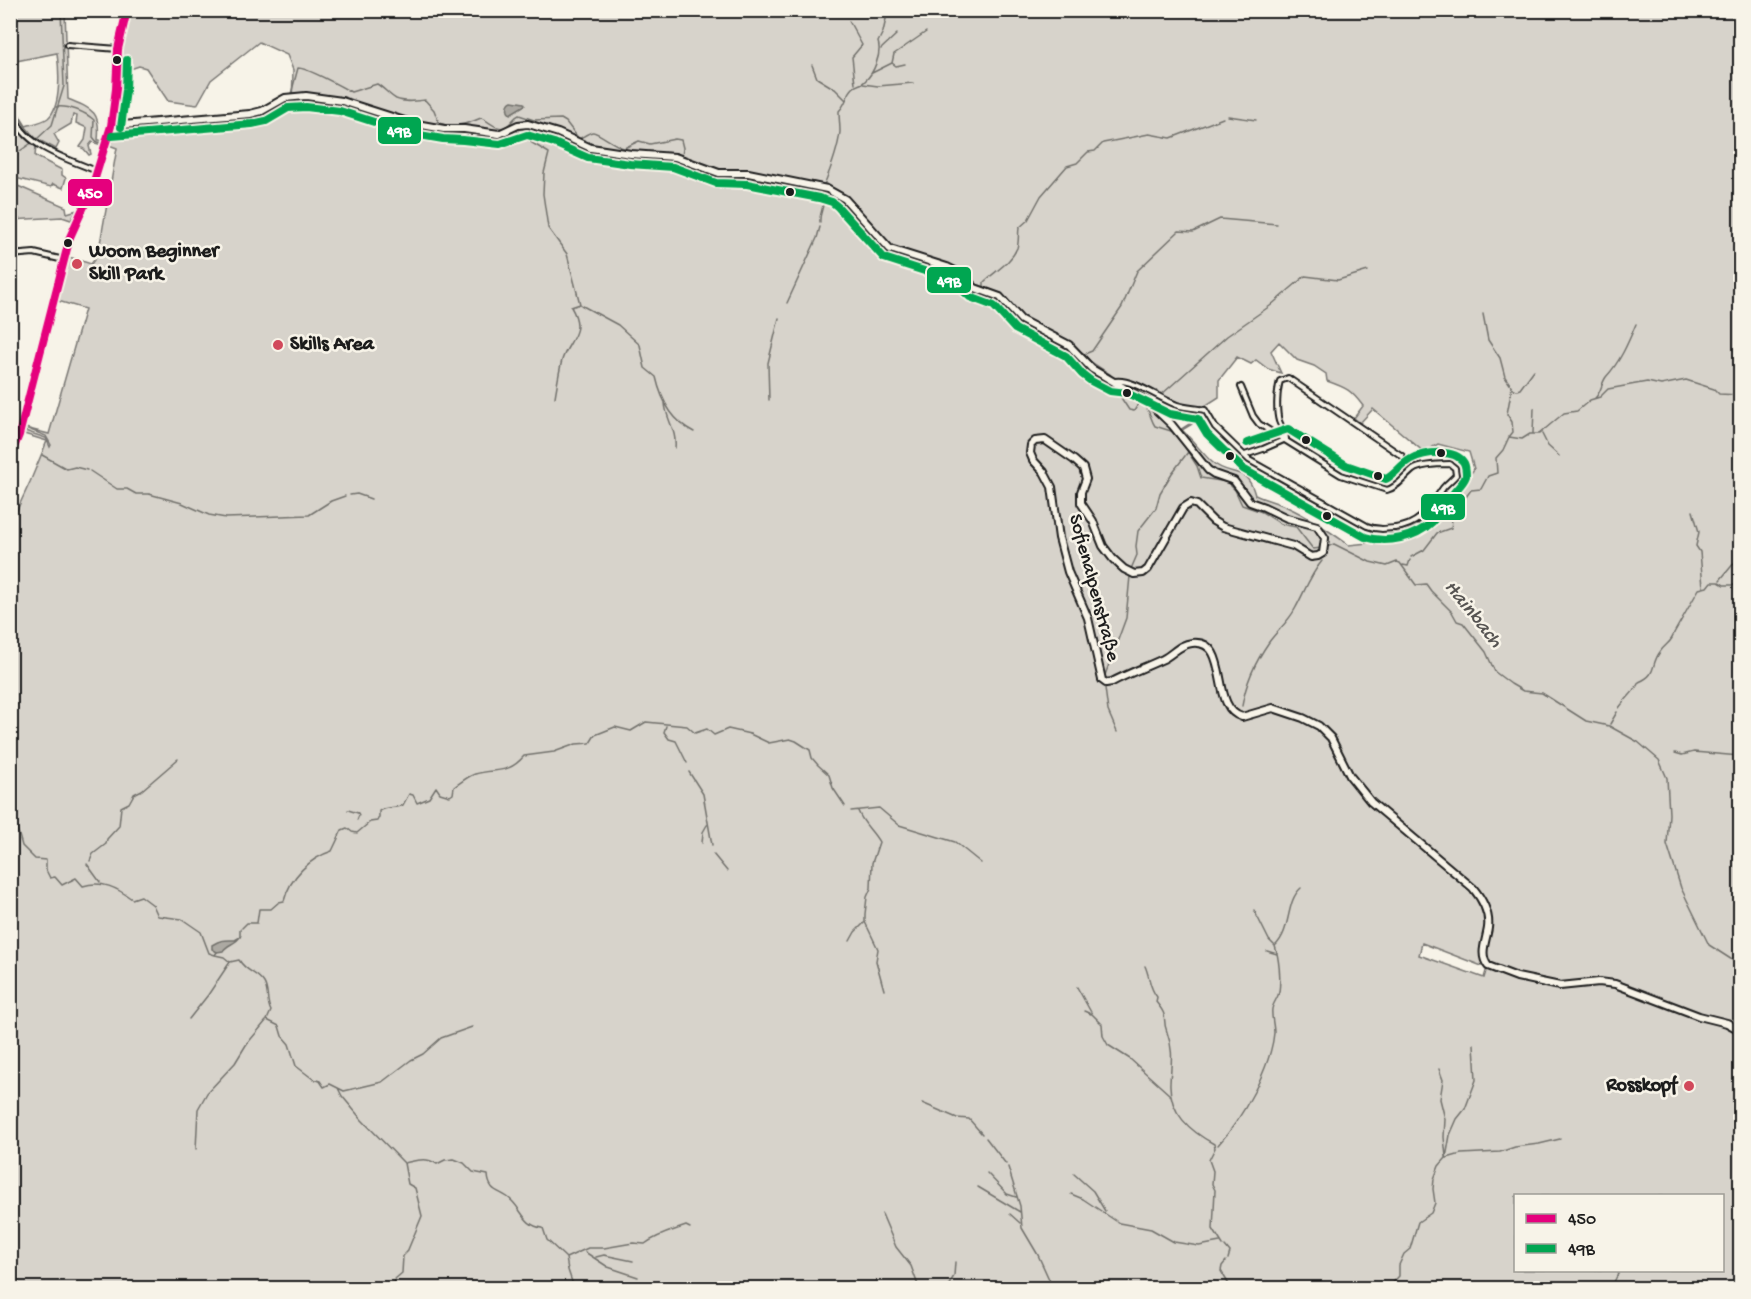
<svg xmlns="http://www.w3.org/2000/svg" width="1751" height="1299" font-family="'Gochi Hand',sans-serif">
<rect width="100%" height="100%" fill="#f7f3e8"/>
<filter id="ink" filterUnits="userSpaceOnUse"><feTurbulence type="fractalNoise" baseFrequency=".0167" numOctaves="2"/><feDisplacementMap in="SourceGraphic" scale="12" xChannelSelector="R" yChannelSelector="G"/><feConvolveMatrix kernelMatrix="1 2 1 2 8 2 1 2 1" color-interpolation-filters="sRGB"/></filter>
<g filter="url(#ink)">
<path fill="#d7d3cb" stroke="#7a7874" stroke-width="1.5" fill-rule="evenodd" d="M11,11h54l3,88c24,10 33,12 30,41h6l-2,5 -10,-3 -3,4 2,8 -2,1 -5,-6 -4,-2 5,-7 2,-12 -11,-5 1,-7 -4,-1 -2,9 -17,10 5,9 -3,6 -21,-11 -4,3 5,5 -1,10 27,14v5l4,3 -3,10 -10,-4 -2,3 -40,-10 -1,-113 8,49 8,13c6,-2 17,-4 22,-8 14,-12 11,-50 9,-65l-46,9z
M129,11h1611v1277h-1729v-765l19,-41 17,-41 -23,-7 1,-3 21,7 4,9 1,-2 -5,-9 -21,-8 24,6 36,-125 -27,-8 11,-44 22,7 7,-9 19,-107 -8,-3 2,-5 43,-6 37,-10 64,-5 37,-12 1,-37 -6,-15 -28,-13 -48,38 -14,25 -29,-4 -22,-33 -7,-2 -20,7 5,-43zM1279,342l18,18 17,6 12,8 1,7c20,7 24,9 36,25l-9,12 6,5 13,-14 51,43 14,-8 31,8 5,17 -10,15 -7,5 -10,2 -9,7 -13,20 -10,9 -11,5 -27,4 -9,7 -19,2c-20,-14 -40,-28 -62,-38 -10,-5 -22,-7 -32,-12 -8,-31 -25,-17 -43,-33 -10,-9 -19,-22 -30,-32l10,-6v-18h13l14,-9v-17l18,-23 14,7 5,-4 12,9 13,4 -10,-22zM1083,353l8,9 20,13 -29,-9 -2,-4zM1134,387l32,15 24,8 1,13 -11,7 -19,-20 2,-2 -2,-4h-7l-22,-14zM1422,943l65,25 -3,10 -65,-23zM1516,1196h206v74h-206z
M11,183l55,24 1,6 10,-3 -6,10 -9,-3 -51,3z"/>
<path fill="#aca9a2" stroke="#72716c" stroke-width="1.5" d="M512,101l12,2 1,2 -15,9c-4,-3 -3,-11 2,-13z
M240,937c-4,7 -13,7 -17,14l-6,1 -5,-3v-4c10,-6 13,-5 23,-5z"/>
<g fill="none" stroke-linecap="round" stroke-linejoin="round">
<path stroke="#72716c" stroke-width="1.5" d="M849,21l13,24 -10,12 3,27
M881,49l16,-15
M892,63l4,3 9,-2
M812,65l5,13 18,11 11,11
M10,66c6,31 2,51 27,73
M872,73l20,-10 2,-9 32,-22
M863,84l15,2 35,-3
M291,94l7,-26c9,0 44,19 53,24l26,-8c7,4 13,12 19,15 9,4 20,2 29,1l9,10 5,13c14,5 29,1 42,-5 9,3 17,15 27,7 5,-4 6,-8 11,-10l15,5 27,-1 5,3 13,17c4,-2 10,-7 14,-7 5,0 22,14 31,16l15,-7 11,3 25,-5 6,1 2,8 -1,8
M56,107c12,-2 29,5 38,13l-1,17 4,5 6,1
M1228,116l28,4
M514,128l13,12 22,13 -5,20 -1,21 5,34 19,26 13,50 -9,3c15,25 -2,32 -9,53 -3,12 -5,25 -7,37
M108,143l19,-7h15l53,-7 10,-4 12,2 9,-6 24,1 16,-5 9,-7 10,-2 4,-4 1,-5
M10,158l27,-19 15,-14 12,-39 -3,-76
M685,163l18,10 90,23 36,-3c14,15 33,25 43,43 4,7 6,14 14,19 2,1 22,11 25,12 6,1 8,-2 13,-2 7,0 22,5 27,9 12,10 16,28 32,33l11,-6h3l19,34 9,3h10l8,6 24,5 9,8 9,14 27,13 17,26 5,1 5,-8c12,5 10,14 16,23l16,5 7,6
M824,185c7,-17 14,-35 16,-53 0,-7 -1,-14 -1,-21 8,-8 7,-16 14,-23 4,-4 9,-3 12,-7 9,-8 17,-28 13,-39l5,-10 5,-22
M820,222c-1,-11 6,-15 3,-28
M984,287v-5c11,-11 27,-19 33,-34 2,-6 1,-14 2,-20l9,-8 13,-24 26,-30 10,-3 11,-11 7,-1 8,-8 46,-9 22,4 52,-20
M986,295l1,10
M787,303l30,-65 3,-11
M581,305l37,20 22,20 5,23 11,9c5,22 16,44 38,55
M1483,314l5,26 12,18 5,19 7,10 -5,27 5,8 1,10 -4,5
M1082,355l10,-4 30,-44 15,-36 42,-40 14,1 27,-13 57,5
M1513,389l4,1 3,-1 14,-19
M1161,395l66,-59 43,-30 35,-30 33,4 30,-9
M1595,398c6,-5 6,-14 11,-21 14,-15 22,-34 30,-53
M769,400l-1,-37 11,-45
M665,403c1,17 12,27 10,45
M1533,433l1,-25
M1542,434l6,12 11,10
M1183,444l14,22 4,12 26,4 8,8 7,15 20,7 19,12 15,3 17,22 9,-1
M42,455l25,14 8,-2 12,3
M11,464l6,-15
M90,471l27,18h10l9,5h13l33,9 27,12 17,3 83,-3 22,-14 14,-5
M350,495l7,-1 14,5
M1693,511l6,21 -3,14 4,6 3,35
M1740,546v-2
M1327,547l7,-3 36,18 17,4 10,-4 3,1 16,22 10,-1 5,7 21,21 5,9 6,2 23,29 9,20 16,12 12,7 19,2 44,28 23,5 29,16 21,18 8,18 2,36 -2,30 14,44 28,57 31,20
M1411,557l13,-7 13,-17 14,-5c2,-9 -1,-17 3,-25l9,-2 8,-11 10,-1 7,-13 9,-3 -1,-15 7,-8 6,-13 13,2 8,-5h9l25,-21 13,-2 13,-11 10,-3 8,-8 39,-7 14,3 25,-5 28,9 5,5 21,1
M1738,558l1,-7
M1733,564l7,-1
M1403,565l5,1 2,-6
M1131,569l6,-14 -1,-9 2,-15 18,-23 4,-15 12,-20 16,-21
M1720,580l20,-24
M1105,675l21,-57 4,-42
M1105,688l3,23 9,21
M1242,706c4,-24 13,-44 27,-64 8,-11 20,-21 26,-33 9,-16 15,-34 27,-48
M1619,708c7,-10 15,-15 20,-26 19,-8 11,-17 21,-30 5,-8 12,-9 14,-19l25,-44 8,-2 4,-5h8l5,3h12
M1610,724l7,-12
M666,726l-2,6 5,7 7,2 11,22
M1675,753l7,2 12,-3 46,4
M689,772l14,22 9,51
M10,803l12,43 13,13 11,1v10l4,8 5,-1 7,8 14,-7 7,8c19,-6 34,2 49,13l9,-3 12,9 5,11 24,3 19,13 8,21 6,2 2,-3
M348,810l10,3 1,2 -2,5
M851,811l28,-3 20,17 56,17 26,21
M858,811c5,13 15,20 21,31l-7,21 -1,25 -4,9 -2,17v8l13,27 -2,12 8,29
M702,843l1,-11 4,-7
M713,854l14,17
M90,861l3,-7 13,-10 1,-5 12,-13 2,-19 8,-4 5,-9 8,-4 36,-31
M87,864l13,18
M1254,910l15,30 5,5
M242,928l5,-5h10l2,-14h12l8,-7 5,-1c6,-24 26,-43 48,-50l10,-21 5,-2 5,4 5,1 13,-11 7,-1 2,-4v-6c7,-5 16,-2 24,-6l6,-11 4,1 4,8 12,-5 7,-11 4,6 10,3 3,-2 1,-7c6,-4 14,-11 21,-13 21,-6 33,1 49,-18l30,-4 22,-8 14,-1 5,-8 20,-8 16,4 15,-9 41,4 8,7 12,-4 7,6 14,-6 22,5 19,9 21,-4 6,2 14,9 2,8 6,7 11,10 4,13 12,18
M240,929v8
M850,941l5,-9 9,-9
M1267,951l10,3
M215,955l9,2 6,5 9,-2c8,13 18,12 25,23 5,8 2,19 7,28l-4,9 12,6 3,10 7,8 7,22 17,13 7,2 4,6 6,-3 8,4 4,8 20,24 42,43 4,21 7,4 7,28 -15,36 -4,4 -1,17 -7,6 -2,9
M1145,966c5,11 4,22 12,31l-1,5c14,17 5,14 11,30 7,20 4,30 3,51 -1,30 20,48 44,61l1,4 -6,12 4,11 -1,13 3,6 -2,39 10,16
M1077,987l15,27 10,10 1,12 5,9 22,14 40,36
M1084,1011l7,3
M189,1019l19,-24 22,-33
M1439,1069l4,11 -3,19 5,20 -1,18 2,20
M338,1088l6,3 38,-9 29,-22 12,-6 18,-16 31,-11
M922,1103l35,15 12,1 13,15
M986,1138l20,26
M1218,1145c24,-26 53,-78 56,-112 0,-8 -3,-16 -2,-24 1,-6 6,-11 7,-17 2,-13 0,-34 -4,-46 17,-16 10,-44 26,-58
M196,1149l2,-40 9,-16 28,-30 11,-18 20,-24
M1447,1158l14,-4 39,-2 15,-5 24,-3 21,-5
M405,1163c13,-3 21,-6 32,1l8,-4 9,-1 10,4 9,9 15,3c1,19 14,15 24,26 11,11 13,25 31,27l4,12 19,18 22,-10h16l29,-5 12,1c11,-9 27,-13 41,-18l4,2
M1008,1167l12,39 2,22 16,27 15,33
M987,1173l20,21 9,3
M1074,1174l19,17 12,20
M978,1187l42,25
M1071,1194l12,5 36,24 32,6 23,13 25,4 21,-4
M882,1214l14,33 15,19 8,22
M1010,1214l10,9
M1225,1246l5,6 -2,7
M585,1252l23,15 30,10
M596,1257l8,-2 29,6
M566,1258l2,12 6,18
M1226,1261l-4,5 -1,5 10,17
M947,1288l7,-12 1,-14
M1388,1288l11,-12v-11l5,-11 6,-5 8,-27 13,-9 4,-10 -2,-14 1,-10 5,-13 7,-8 4,-23 7,-16 8,-10 11,-29 -2,-36
M1611,1288l9,-18"/>
<g stroke="#1c1c1c" stroke-width="8">
<path id="street" d="M67,45l51,4
M10,80c3,11 0,23 3,33 10,34 55,46 84,58
M10,255l24,-2 30,7
M1115,381c17,-3 45,18 62,24 9,3 19,3 28,5l10,17 34,33 118,66c10,4 18,3 28,2 26,-3 34,-20 48,-40 4,-5 9,-8 13,-13l-1,-7 -5,-4c-10,0 -28,0 -37,6 -9,7 -15,17 -26,20l-46,-15 -82,-51 -6,-8 -12,-29
M1286,439c0,-7 -5,-12 -7,-18 -3,-10 -2,-30 1,-40l8,-3 114,78
M1245,455l18,-6 23,-10"/>
</g>
<g stroke="#1c1c1c" stroke-width="10">
<path id="secondary" d="M111,126l139,-12 12,-3 23,-13 21,-2 36,5 69,22 33,6h20l35,5 19,-9 10,-1 30,9 33,15 40,6 44,3 44,16h29l79,16 18,10 45,50 57,18 12,6 16,15 25,9 21,23 48,25 23,24 56,33 24,23 36,45 6,4 20,7 16,21 14,5 23,11 30,8 8,12 -2,15 -5,3 -7,1 -18,-11 -70,-19 -10,-6 -16,-16 -6,-2 -8,5 -35,61 -5,4 -9,1 -10,-5 -11,-10 -10,-13 -10,-25 -12,-18v-11l5,-13 -3,-11 -9,-8 -29,-20 -10,1 -4,4 -1,8 3,7 11,12 8,15 7,51 9,34 20,46 14,62 4,3 6,-1c17,-9 34,-15 51,-23 10,-5 17,-15 29,-16 40,-4 17,65 50,74l31,-9 30,10 16,8 12,12 19,38 21,26 102,86c9,11 17,25 15,40 -2,14 -9,26 0,38l29,11 43,9 39,-4 16,2 84,32 28,7 13,7
M10,458l9,-23 51,-198 21,-46 20,-65 5,-37 2,-40 9,-39"/>
</g>
<use href="#street" stroke="#f7f3e8" stroke-width="4"/>
<use href="#secondary" stroke="#f7f3e8" stroke-width="6"/>
<g stroke="#f7f3e8" stroke-width="12">
<path id="bus-1" d="M10,457l9,-22 51,-198 21,-46 20,-65 5,-37 2,-40 9,-39"/>
</g>
<g stroke="#f7f3e8" stroke-width="12">
<path id="bus-2" d="M121,127l5,-37 1,-30
M112,136l140,-12 14,-3 22,-13 18,-1 34,4 68,22 35,6 20,1 37,4 27,-9 27,8 34,15 42,6 43,3 43,16 31,1 72,14 13,4 6,5 46,51 59,19 10,5 17,15 24,9 21,23 51,27 16,18 9,7 19,10 17,2 43,21 28,5 9,15 36,35 122,68c22,7 50,1 67,-15 7,-8 13,-18 20,-27 5,-7 11,-11 14,-19 0,-4 0,-9 -2,-13 -9,-15 -40,-11 -53,-4 -10,5 -15,15 -25,20l-40,-14 -58,-36 -41,14"/>
</g>
<use href="#bus-1" stroke="#e5007d" stroke-width="8"/>
<use href="#bus-2" stroke="#00a651" stroke-width="8"/>
</g>
</g>
<g fill="#1c1c1c" stroke="#f7f3e8" stroke-width="2">
<circle cx="117" cy="60" r="5"/>
<circle cx="790" cy="192" r="5"/>
<circle cx="68" cy="243" r="5"/>
<circle cx="1127" cy="393" r="5"/>
<circle cx="1306" cy="440" r="5"/>
<circle cx="1441" cy="453" r="5"/>
<circle cx="1230" cy="456" r="5"/>
<circle cx="1378" cy="476" r="5"/>
<circle cx="1327" cy="516" r="5"/>
</g>
<g fill="#d1495b" stroke="#f7f3e8" stroke-width="2">
<circle cx="77" cy="264" r="6"/>
<circle cx="278" cy="345" r="6"/>
<circle cx="1689" cy="1086" r="6"/>
</g>
<g text-anchor="middle" dominant-baseline="central" stroke-width="5" stroke-linejoin="round" paint-order="stroke">
<g font-size="20" font-weight="bold" fill="#1c1c1c" stroke="#f7f3e8" text-anchor="start">
<text x="89" y="252">Woom Beginner<tspan x="89" dy="23">Skill Park</tspan></text>
<text x="290" y="345">Skills Area</text>
<text x="1677" y="1086" text-anchor="end">Rosskopf</text>
</g>
<g font-size="20" fill="#1c1c1c" stroke="#f7f3e8">
<text transform="translate(1093 588) rotate(75)">Sofienalpenstraße</text>
</g>
<g font-size="21" font-style="italic" fill="#565452" stroke="#f7f3e8">
<text transform="translate(1472 615) rotate(51)">Hainbach</text>
</g>
</g>
<g stroke="#f7f3e8" stroke-width="2">
<rect x="377" y="116" width="45" height="29" rx="6" fill="#00a651"/>
<rect x="67" y="178" width="46" height="29" rx="6" fill="#e5007d"/>
<rect x="926" y="266" width="46" height="28" rx="6" fill="#00a651"/>
<rect x="1420" y="493" width="46" height="28" rx="6" fill="#00a651"/>
</g>
<g font-size="16" text-anchor="middle" font-weight="bold" fill="#fff">
<text x="399" y="136">49B</text>
<text x="90" y="198">450</text>
<text x="949" y="286">49B</text>
<text x="1443" y="513">49B</text>
</g>
<rect width="1751" height="1299" fill="none" stroke="#f7f3e8" stroke-width="36"/>
<rect x="18" y="18" width="1715" height="1263" fill="none" stroke="#1c1c1c" stroke-width="2" filter="url(#ink)"/>
<rect x="1514" y="1194" width="210" height="78" fill="#f7f3e8" stroke="#9f9d96" stroke-width="1.5"/>
<rect x="1526" y="1214" width="30" height="9" fill="#e5007d" stroke="#9f9d96" stroke-width="1.5"/>
<text x="1568" y="1224" font-size="18" fill="#1c1c1c">450</text>
<rect x="1526" y="1244" width="30" height="9" fill="#00a651" stroke="#9f9d96" stroke-width="1.5"/>
<text x="1568" y="1254" font-size="18" fill="#1c1c1c">49B</text>
</svg>
